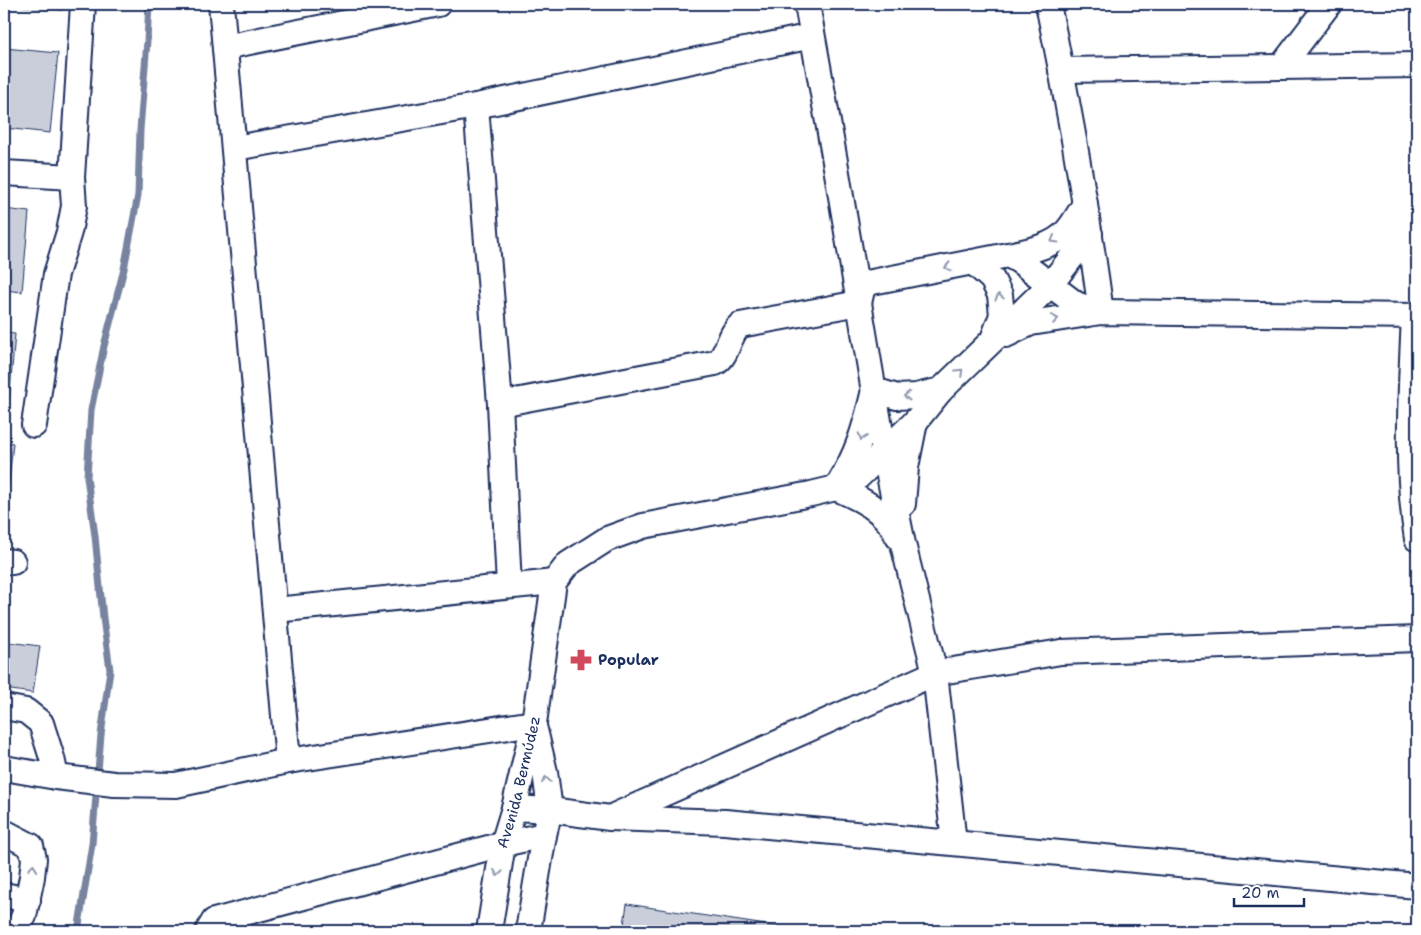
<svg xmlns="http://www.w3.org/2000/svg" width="1421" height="935" font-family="'Shantell Sans',sans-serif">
<rect width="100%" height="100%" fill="#fff"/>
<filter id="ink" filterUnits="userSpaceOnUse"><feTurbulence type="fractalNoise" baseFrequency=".02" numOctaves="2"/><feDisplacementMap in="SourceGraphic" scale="10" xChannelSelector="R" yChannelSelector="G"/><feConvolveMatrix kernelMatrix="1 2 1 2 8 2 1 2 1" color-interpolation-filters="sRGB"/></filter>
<g filter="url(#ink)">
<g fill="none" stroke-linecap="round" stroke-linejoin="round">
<path stroke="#77839f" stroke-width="7" d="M78,931l14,-87 9,-109 9,-65 -7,-52 -8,-82 -8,-59 4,-67 13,-64 20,-77 14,-74 2,-65 7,-89 2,-37"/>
</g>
<path fill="#caceda" stroke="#1b2f5e" d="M4,4h59l-1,6z
M4,48l54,5 -8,80 -46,-5z
M4,209l25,3 -7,80 -18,-2z
M4,333l11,1 -7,80 -4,-1z
M4,442l9,1 -7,67h-2z
M8,642l32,4 -7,47 -29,-4v-36h2z
M627,904l179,27h-183z"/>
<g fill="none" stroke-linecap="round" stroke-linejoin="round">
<g stroke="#1b2f5e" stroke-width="28">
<g id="minor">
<path d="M221,4l67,757"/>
<path d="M807,4l29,163 48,284 19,93 32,129 19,170"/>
<path d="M1048,4c21,102 39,205 53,308"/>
<path d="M225,47l213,-43"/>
<path d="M1281,67l48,-63"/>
<path d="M1061,70l356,-5"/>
<path d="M476,106l24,298 9,182"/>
<path d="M235,148l241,-42 336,-70"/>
<path d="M4,173l68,4 11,-173"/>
<path d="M1008,255c20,-4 45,-8 59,-24 7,-8 12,-18 18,-27"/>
<path d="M973,262l19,17 8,16 2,20 -9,24"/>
<path d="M859,303l3,-13 5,-7 141,-28 11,6 57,43 23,8"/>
<path d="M1414,315c-3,74 -9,151 3,224"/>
<path d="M1006,335l25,-12 70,-11 316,4"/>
<path d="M500,404l215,-41c13,-6 13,-28 25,-38l119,-22"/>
<path d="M34,425l22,-151 13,-42 5,-26 -2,-29"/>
<path d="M837,487c21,-34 28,-59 37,-97l23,7 19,-1 25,-6"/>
<path d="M836,488c18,8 38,17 51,32 5,5 8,11 11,17"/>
<path d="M903,504l3,-37 9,-45"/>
<path d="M4,561l9,1"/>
<path d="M275,610l279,-28"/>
<path d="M4,707l22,4 15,12 11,35 4,19"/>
<path d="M4,768l52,9 58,7 62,1 112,-24 246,-38"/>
<path d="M514,808l36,2 60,8 115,4 692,64"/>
<path d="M616,815l319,-142 126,-21 356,-13"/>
<path d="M4,832l27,14 3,13 -2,18 -8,39 -8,15"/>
<path d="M4,895l24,5"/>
<path d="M208,931l6,-10 289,-77 41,-9"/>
<path id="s1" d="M489,931l14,-87 11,-36 20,-85 20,-141 14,-18 39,-25 36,-13 168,-32 25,-6 22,-11 57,-55 26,-32 109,-105 40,-51"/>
<path d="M528,931l16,-96 6,-25 -5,-38 -10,-42"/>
</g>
</g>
<use href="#minor" stroke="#fff" stroke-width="24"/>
</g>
<defs><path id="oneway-chevron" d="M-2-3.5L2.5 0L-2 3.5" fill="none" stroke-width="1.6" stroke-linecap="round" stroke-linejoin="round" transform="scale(1.25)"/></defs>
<g stroke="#8d97ae">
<use href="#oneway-chevron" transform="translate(1054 240) rotate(150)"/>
<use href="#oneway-chevron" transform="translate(948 267) rotate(169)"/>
<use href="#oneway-chevron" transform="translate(999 297) rotate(-103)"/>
<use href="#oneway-chevron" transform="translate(1055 319) rotate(-9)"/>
<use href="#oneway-chevron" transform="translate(960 372) rotate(-44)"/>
<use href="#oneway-chevron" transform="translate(907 396) rotate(179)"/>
<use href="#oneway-chevron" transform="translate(862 437) rotate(109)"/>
<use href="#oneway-chevron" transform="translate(546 780) rotate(-98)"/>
<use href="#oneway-chevron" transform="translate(33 868) rotate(-85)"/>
<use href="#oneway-chevron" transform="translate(498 873) rotate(99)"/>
</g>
</g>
<defs>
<g id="pharmacy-bare" transform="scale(1.725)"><path d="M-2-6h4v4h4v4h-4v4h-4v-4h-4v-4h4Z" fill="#d1495b" stroke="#fff" stroke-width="2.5" paint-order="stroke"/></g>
</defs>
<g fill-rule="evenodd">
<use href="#pharmacy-bare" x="581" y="660"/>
</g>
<g text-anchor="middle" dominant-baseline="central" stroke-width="4" stroke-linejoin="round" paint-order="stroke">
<g font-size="15" font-weight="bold" fill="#1b2f5e" stroke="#fff" text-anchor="start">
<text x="598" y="660">Popular</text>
</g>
<g font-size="15" fill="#1b2f5e" stroke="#fff">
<text stroke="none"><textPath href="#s1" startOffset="152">Avenida Bermúdez</textPath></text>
</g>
</g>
<rect width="1421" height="935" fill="none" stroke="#fff" stroke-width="20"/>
<rect x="10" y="10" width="1401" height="915" fill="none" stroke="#1b2f5e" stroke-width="2" filter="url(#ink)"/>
<path d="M1234 898v8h70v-8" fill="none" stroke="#1b2f5e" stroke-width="2.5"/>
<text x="1241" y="898" font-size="15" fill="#1b2f5e" stroke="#ffffff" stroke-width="4" paint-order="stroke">20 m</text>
</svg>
